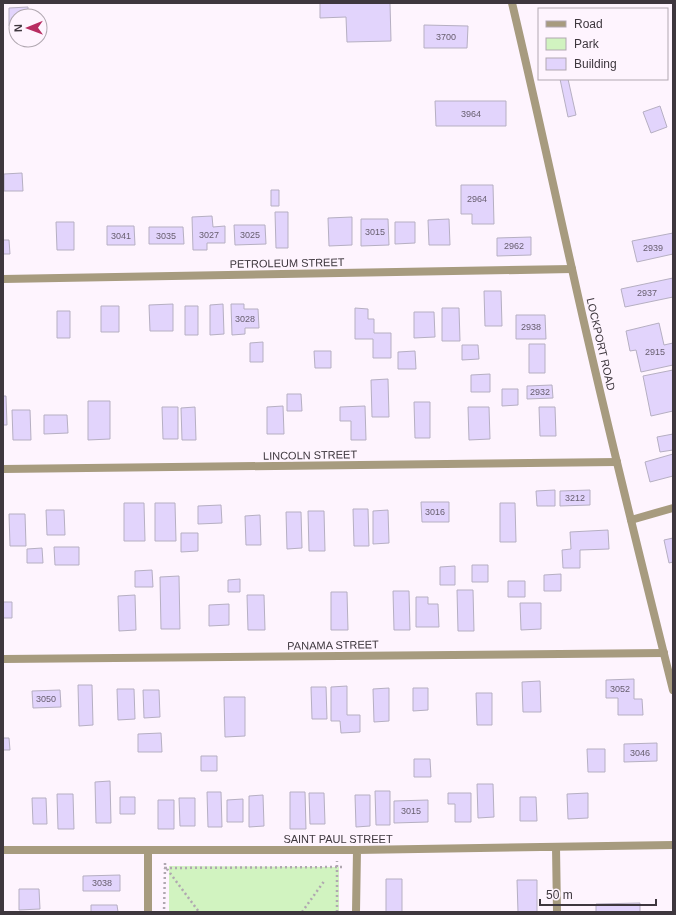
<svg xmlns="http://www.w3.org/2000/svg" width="676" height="915" font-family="Helvetica,sans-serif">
<rect width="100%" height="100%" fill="#fef4fe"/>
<path fill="#d1f3c0" d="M169,866l170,1v45h-170z"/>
<path fill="#e2d4fc" stroke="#b6afc2" d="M320,3h70l1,38 -44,1 -1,-25 -26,1z
M28,7v9h-12v10h-7v-18z
M424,25l44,1 -1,22h-43z
M560,79h8l8,36 -8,2z
M435,101h71v25h-70z
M660,106l7,21 -16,6 -8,-21z
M22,173l1,18h-19v-17z
M461,185h32l1,39h-22v-10h-11z
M271,190h8v16h-8z
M275,212h13v36h-12z
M212,216l1,11 12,-1v17h-18v7h-14l-1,-33z
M352,217v28l-23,1 -1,-28z
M361,219h27l1,26 -28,1z
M449,219l1,26h-21l-1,-25z
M56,222h18v28h-17z
M395,222h20v21l-20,1z
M234,225h31l1,19 -31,1z
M107,226h27l1,19h-28z
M149,227h34l1,17h-35z
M673,233v21l-36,8 -5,-21z
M531,237v18l-34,1v-18z
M3,240h6l1,14h-7z
M673,278v19l-48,10 -4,-18z
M484,291h17l1,35h-17z
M173,304v27h-23l-1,-26z
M223,304l1,30 -14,1v-30z
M231,304h13v5h14l1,19h-14v6l-13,1z
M101,306h18v26h-18z
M185,306h13v29h-13z
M355,308l13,1v10h6v14h17v25h-18v-19h-18z
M442,308h17l1,33h-18z
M57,311h13v27h-13z
M414,312h20l1,25 -21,1z
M516,315h29l1,24h-30z
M659,323l5,22 9,-2v22l-32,7 -5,-22 -6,1 -4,-20z
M263,342v20h-13v-19z
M529,344h16v29h-16z
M462,345h16l1,14 -17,1z
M314,351h17v17h-16z
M415,351l1,18h-18v-17z
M673,370v41l-22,5 -8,-40z
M490,374v18h-19v-17z
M388,379l1,38h-17l-1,-37z
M552,385l1,13 -26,1v-13z
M502,389h16v16l-16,1z
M287,394h14l1,17h-15z
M3,396h3l1,29h-4z
M88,401h22v38l-22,1z
M414,402h16v36h-15z
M283,406l1,28h-17v-27z
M365,406l1,34h-15v-19h-11v-14z
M162,407h16v32h-15z
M195,407l1,33h-14l-1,-32z
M468,407h21l1,32 -21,1z
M539,407h16l1,29h-16z
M12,410h18l1,30h-18z
M44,415h23l1,18 -24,1z
M673,434v16l-13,2 -3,-15z
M673,454v22l-23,6 -5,-20z
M555,490v16h-18l-1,-15z
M590,490v15l-30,1v-15z
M421,502h28v20h-27z
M124,503h20l1,38h-21z
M155,503h20l1,38h-21z
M500,503h15l1,39h-16z
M221,505l1,18 -24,1v-18z
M353,509h15l1,37h-15z
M46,510h18l1,25h-18z
M388,510l1,33 -16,1v-33z
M308,511h16l1,40h-16z
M286,512h15l1,36 -15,1z
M9,514h16l1,32h-16z
M260,515l1,30h-15l-1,-29z
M608,530l1,19 -29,1v18h-17l-1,-18 9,-1 -1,-17z
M181,533h17v18l-17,1z
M673,538v24l-4,1 -5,-23z
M54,547h25v18h-24z
M42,548l1,15h-16v-14z
M472,565h16v17h-16z
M455,566v19h-15v-18z
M152,570l1,17h-18v-16z
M561,574v17h-17v-16z
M179,576l1,53h-19l-1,-52z
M240,579v13h-12v-12z
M508,581h17v16h-17z
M457,590h16l1,41h-16z
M393,591h16l1,39h-16z
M331,592h16l1,38h-17z
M135,595l1,35 -17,1 -1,-35z
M247,595h17l1,35h-17z
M416,597h12v7h10l1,23h-23z
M3,602h9v16h-9z
M520,603h21v26l-20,1z
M229,604v21l-20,1v-21z
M634,679v20h8l1,16h-25v-17h-12v-18z
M540,681l1,31h-18l-1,-30z
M78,685h14l1,40 -14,1z
M347,686v29h13v17l-19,1 -1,-12h-9v-34z
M311,687h15l1,32h-15z
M389,688v33l-15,1 -1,-33z
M413,688h15v22l-15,1z
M117,689h17l1,30 -17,1z
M60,690l1,17 -28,1 -1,-17z
M143,690h16l1,27 -16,1z
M476,693h16v32h-15z
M224,697h21v39l-20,1z
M161,733l1,19h-24v-18z
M3,738h6l1,12h-7z
M657,743v18l-33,1v-18z
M587,749h18v23h-17z
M201,756h16v15h-16z
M414,759h16l1,18h-17z
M110,781l1,42h-15l-1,-41z
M477,784h16l1,33 -16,1z
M375,791h15v34h-14z
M207,792h14l1,35h-14z
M290,792h15l1,37h-16z
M309,793h15l1,31h-15z
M448,793h23v29h-16v-18h-7z
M588,793v25l-20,1 -1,-25z
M57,794h16l1,35h-16z
M263,795l1,31 -15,1v-31z
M355,795h15v31l-14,1z
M120,797h15v17h-15z
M520,797h16l1,24h-17z
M32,798h14l1,26h-14z
M179,798h16v28h-15z
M243,799v23h-16v-22z
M158,800h16v29h-16z
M428,800v22l-34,1v-22z
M120,875v16h-37v-15z
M386,879h16v33h-16z
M517,880h20v32h-19z
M19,889h20l1,20 -21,1z
M640,903v9h-44v-8z
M91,905h26l1,7h-27z"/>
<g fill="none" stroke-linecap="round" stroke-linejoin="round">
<path stroke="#b0a7b0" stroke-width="2.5" stroke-dasharray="2 3" stroke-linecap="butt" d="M165,863v5l180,-1
M164,868h1l-1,44
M167,869l32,43
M302,912l23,-32
M337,912v-51"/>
<path stroke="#a79b7f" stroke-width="8" d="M3,279l569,-10
M3,469l614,-7
M631,520l42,-12
M3,659l661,-6
M556,847l1,65
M3,850h354l316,-5
M148,912v-62
M356,912l1,-62"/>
<path stroke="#a79b7f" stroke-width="8" d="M512,3c21,88 40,177 60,266 31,141 66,281 101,421"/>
</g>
<g text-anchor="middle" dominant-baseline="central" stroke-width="3.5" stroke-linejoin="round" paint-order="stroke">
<g font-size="9" fill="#675e6e">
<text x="446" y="37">3700</text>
<text x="471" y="114">3964</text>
<text x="477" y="199">2964</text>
<text x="375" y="232">3015</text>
<text x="209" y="235">3027</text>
<text x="250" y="235">3025</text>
<text x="121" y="236">3041</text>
<text x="166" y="236">3035</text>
<text x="514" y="246">2962</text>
<text x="653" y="248">2939</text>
<text x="647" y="293">2937</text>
<text x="245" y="319">3028</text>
<text x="531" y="327">2938</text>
<text x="655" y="352">2915</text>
<text x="540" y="392">2932</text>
<text x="575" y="498">3212</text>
<text x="435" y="512">3016</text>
<text x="620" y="689">3052</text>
<text x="46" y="699">3050</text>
<text x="640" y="753">3046</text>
<text x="411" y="811">3015</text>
<text x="102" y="883">3038</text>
</g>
<g font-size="11" fill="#3e373e" stroke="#fef4fe">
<text transform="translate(287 263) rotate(-1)">PETROLEUM STREET</text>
<text transform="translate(601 344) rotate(77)">LOCKPORT ROAD</text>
<text transform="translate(310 455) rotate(-1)">LINCOLN STREET</text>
<text transform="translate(333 645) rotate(-1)">PANAMA STREET</text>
<text x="338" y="839">SAINT PAUL STREET</text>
</g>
</g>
<rect width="676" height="915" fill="none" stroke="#3e373e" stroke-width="8"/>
<rect x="538" y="8" width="130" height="72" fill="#fef4fe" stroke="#b1a8b1"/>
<rect x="546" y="21" width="20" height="6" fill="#a79b7f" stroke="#b1a8b1"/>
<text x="574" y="28" font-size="12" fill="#3e373e">Road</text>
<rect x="546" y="38" width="20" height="12" fill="#d1f3c0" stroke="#b1a8b1"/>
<text x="574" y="48" font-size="12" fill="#3e373e">Park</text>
<rect x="546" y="58" width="20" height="12" fill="#e2d4fc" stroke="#b1a8b1"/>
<text x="574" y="68" font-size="12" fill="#3e373e">Building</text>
<g transform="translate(28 28) rotate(269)"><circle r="19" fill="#fef4fe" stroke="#b1a8b1"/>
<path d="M0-3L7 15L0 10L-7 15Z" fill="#b82c61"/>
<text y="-6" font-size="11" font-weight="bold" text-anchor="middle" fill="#3e373e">N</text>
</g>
<path d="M540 899v6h116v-6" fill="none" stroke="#3e373e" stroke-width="2"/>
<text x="546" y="899" font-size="12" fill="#3e373e" stroke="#fef4fe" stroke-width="3" paint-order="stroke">50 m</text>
</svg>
